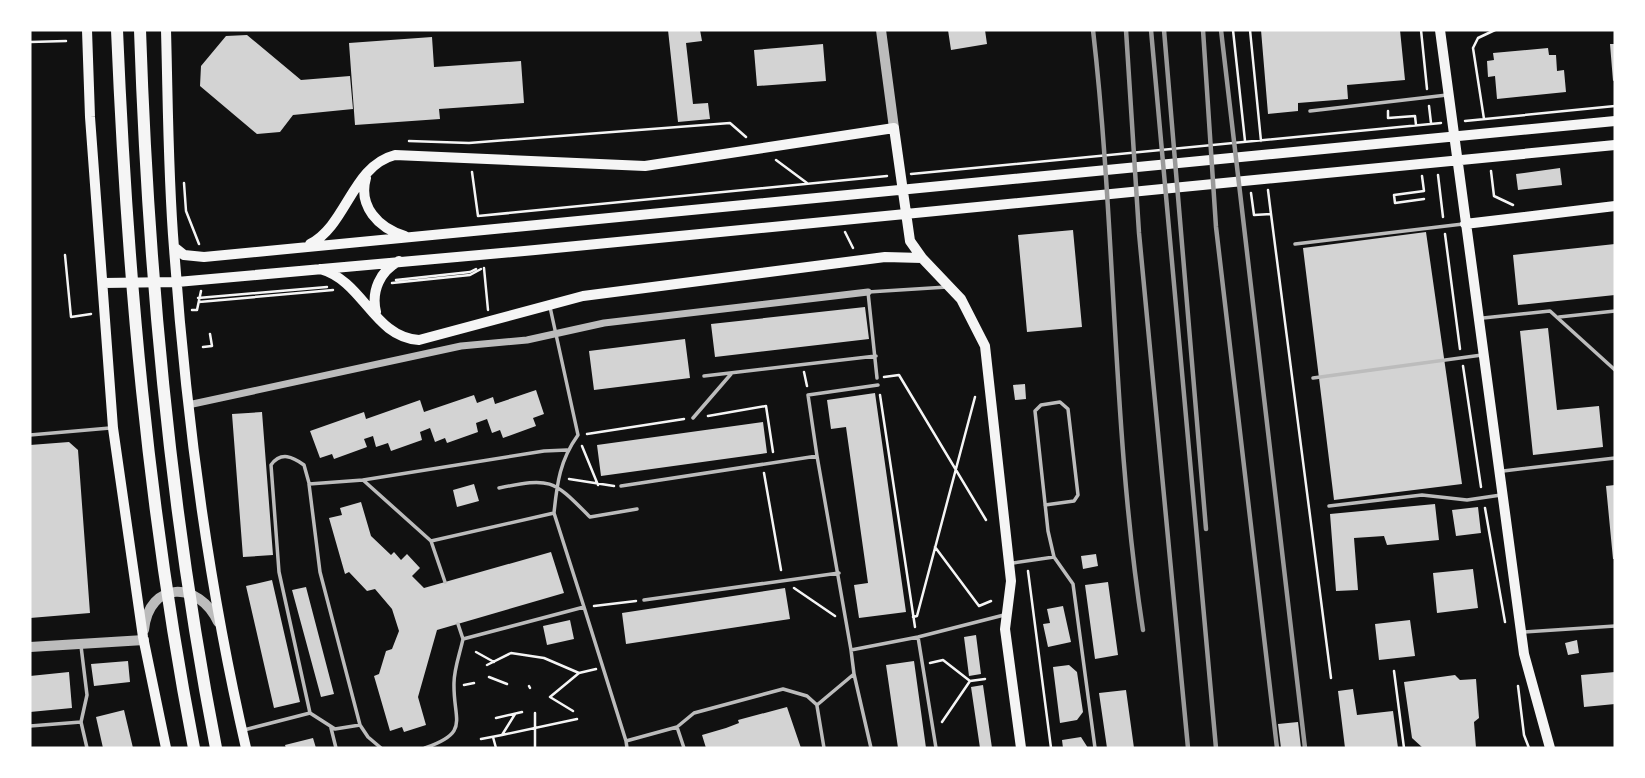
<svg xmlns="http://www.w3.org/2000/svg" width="1645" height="778" font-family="Lato,sans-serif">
<rect width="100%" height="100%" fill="#111"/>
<path fill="#d3d3d3" d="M668,30h32l2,11 -16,2 7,61 15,-1 2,16 -32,3z
M948,30h37l2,14 -36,6z
M1261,30h139l5,50 -58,5 1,14 -50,4v8l-30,3z
M247,35l54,45 49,-4 3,33 -60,6 -13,17 -23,2 -57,-48 1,-20 25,-30z
M432,37l2,30 87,-6 3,42 -85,6 1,10 -85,6 -6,-82z
M823,44l3,37 -69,5 -3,-36z
M1610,44h5v36l-2,1z
M1548,48l1,7h7l1,16 7,-1 2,22 -69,7 -2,-23 -7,1 -1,-16 7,-1 -1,-7z
M1560,168l2,17 -44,5 -2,-16z
M1073,230l9,97 -55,5 -9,-97z
M1426,232l36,252 -128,16 -31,-252z
M1615,244v51l-97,10 -5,-50z
M865,307l4,32 -154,18 -4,-33z
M1548,328l9,82 42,-4 4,41 -70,8 -13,-124z
M685,339l5,39 -96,12 -5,-39z
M1025,384l1,15 -11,1 -2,-15z
M536,390l8,24 -11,4 3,8 -33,12 -3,-8 -8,3 -5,-14 -11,4 2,9 -31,11 -2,-5 -10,4 -5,-14 -10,4 2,8 -31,11 -3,-8 -12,4 -3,-11 -9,3 3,8 -33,12 -2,-5 -12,4 -10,-27 54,-19 2,7 54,-19 4,12 50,-17 3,8 16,-6 2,7z
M875,393l31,219 -47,6 -5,-33 14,-2 -22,-156 -15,2 -4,-29z
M262,412l11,143 -30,2 -11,-143z
M763,422l4,31 -166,23 -4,-31z
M69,442l9,8 12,163 -60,5v-173z
M474,484l5,17 -22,6 -4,-17z
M1615,485v74h-2l-7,-73z
M361,502l10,34 20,19 3,-3 7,8 6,-6 13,14 -8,8 12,12 127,-36 13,41 -127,37 -19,67 8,28 -22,7 -2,-5 -12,4 -16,-55 5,-2 7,-23 6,-2 7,-18 -7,-22 -17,-20 -8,2 -18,-19 -4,2 -16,-56 13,-3 -2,-7z
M1435,504l4,36 -52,5 -3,-9 -30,2 4,52 -22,1 -6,-77z
M1478,507l3,26 -25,3 -4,-26z
M1096,554l2,12 -15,3 -2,-13z
M1473,569l5,39 -41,5 -4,-40z
M272,580l28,122 -26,6 -28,-122z
M1108,582l10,73 -23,4 -10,-74z
M306,587l28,107 -13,3 -29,-107z
M785,588l5,31 -164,25 -4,-31z
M1063,606l8,36 -23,5 -5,-23 7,-1 -3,-14z
M570,620l4,19 -27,6 -4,-19z
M1410,620l5,36 -36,4 -4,-36z
M976,635l5,39 -12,2 -5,-39z
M1577,640l2,13 -11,2 -3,-12z
M128,661l2,21 -36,4 -3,-22z
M914,661l12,87h-28l-12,-83z
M1069,665l8,7 6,40 -6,8 -17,3 -7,-56z
M69,672l3,36 -42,4v-36z
M1615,672v32l-31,3 -3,-32z
M1455,675l5,5 16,-1 3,39 -5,4 2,26h-53l-11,-10 -8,-56z
M983,685l9,63h-12l-9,-61z
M1353,689l4,26 36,-4 5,37h-53l-7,-57z
M1126,690l8,58h-27l-8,-55z
M787,707l14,41h-95l-4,-13 24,-7 13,-5 -1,-3z
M124,710l9,38h-30l-7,-31z
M1298,722l3,26h-20l-3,-24z
M1081,737l7,11h-25l-1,-8z
M313,738l3,10h-30l-1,-3z"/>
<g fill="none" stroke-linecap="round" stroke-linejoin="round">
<path stroke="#f5f5f5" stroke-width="2.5" d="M1233,30l12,111
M1250,30l11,111
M1421,30l6,59
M30,42l36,-1
M1429,106l2,17
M1388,111v7l27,-2 1,9
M1484,119l-11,-71 5,-10 17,-8
M1465,121l150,-15
M409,141l60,2 261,-20 16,14
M776,160l31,23
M1491,171l3,25 19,9
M472,172l6,44 409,-40
M911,174l530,-51
M1438,175l5,42
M1422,176l2,15 -30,4 1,8 29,-4
M184,183l2,28 13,33
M1268,190l3,24
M1251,193l3,22 17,-1 60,464
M845,232l8,16
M1445,234l15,115
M65,255l6,62 20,-3
M484,268l4,42
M396,280l74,-8 6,-3
M392,283l78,-8 11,-6
M198,298l129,-11
M199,302l134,-12
M192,310h5l4,-19
M203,347l9,-1 -2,-12
M1463,366l18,121
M804,372l3,14
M884,377l15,-2 87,145
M880,395l35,232
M708,416l58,-10 7,46
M587,434l97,-15
M582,446l16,39
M764,473l17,97
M569,479l45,7
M1485,508l20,114
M935,547l44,59 12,-5
M1028,571l23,177
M794,588l41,28
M594,606l42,-5
M913,617l4,-1 58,-219
M476,652l18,10
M930,663l13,-3 27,21 15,-2
M487,665l24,-12 33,5 35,15 17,-4
M1394,671l10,77
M489,677l18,7
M464,685l10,-2
M529,686l1,2
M1518,686l6,49 5,13
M573,711l-23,-14 29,-24
M496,718l26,-6
M942,722l28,-41
M502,735l75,-16
M493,737l3,11
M481,739l21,-4 13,-21
M535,748v-35"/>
<path stroke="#bcbcbc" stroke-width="3.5" d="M1310,111l137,-16
M1295,244l168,-20
M1559,317l56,-6
M1483,318l67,-7 65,59
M704,376l172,-20
M877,378l-9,-86 79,-5
M1313,378l169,-23
M693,418l38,-44
M30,435l80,-7
M817,456l-9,-61 70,-10
M1503,471l112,-13
M363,480l181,-29 23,-1
M309,483l-5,-18c-11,-8 -23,-14 -33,0l8,107 31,141
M621,486l196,-30 34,194
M499,488c53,-11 54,-8 91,29l47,-8
M1329,506l93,-11 45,5 34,-5
M554,513l30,94
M431,541l123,-28c3,-30 6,-53 24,-78l-28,-128
M1054,557l19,27 22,164
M1013,563l41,-6 -6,-26 -13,-120 6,-6 19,-3 8,7 10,86 -4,6 -29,4
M644,600l195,-27
M458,624l5,15
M1523,632l92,-6
M918,637l18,111
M81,646l6,49 -6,27 6,26
M854,674l17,74
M817,706l7,42
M360,725l-40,-153 -11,-88 54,-4 68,61 14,41
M30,726l51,-4
M677,727l7,21
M331,728l5,20
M244,730l66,-17 25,16 25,-4 8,12 13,11
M626,741l1,7
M425,748c46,-16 28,-27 29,-65 0,-14 6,-30 9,-44l121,-32 42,134 51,-14 17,-14 89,-24 24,7 10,9 37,-31 -3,-24 67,-13 86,-22"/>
<path stroke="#bcbcbc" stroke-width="7" d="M188,405l273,-59 66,-6 77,-17 264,-31"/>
<path stroke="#bcbcbc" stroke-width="10" d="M881,30l13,98
M144,630c5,-50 55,-49 74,-8
M30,647l114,-7"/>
<path stroke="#f5f5f5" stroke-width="10" d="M87,30l3,87 23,311 30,209 23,111
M166,30c2,72 2,146 8,218 12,168 34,336 72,500
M1440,30l84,624 26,94
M366,178c-8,28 12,50 39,58
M1465,224l150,-18
M310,244c37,-19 42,-78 85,-89l250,11 249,-38 16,113 12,17 39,41 24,47 26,235 -6,48 16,119
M174,247l10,8 20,2 1411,-136
M320,269c44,12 53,68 99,71l164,-44 302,-39 37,1
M103,283l74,-1 358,-32 1080,-105
M376,312c-5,-21 4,-41 23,-51"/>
<path stroke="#f5f5f5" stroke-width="12" d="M117,30c10,241 31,481 77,718
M140,30c8,241 30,482 76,718"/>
<path stroke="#9a9a9a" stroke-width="4.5" d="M1093,30c23,199 19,401 50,600
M1126,30l13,203 49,515
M1151,30l65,718
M1164,30l42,499
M1203,30l13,197 61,521
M1221,30l84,718"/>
</g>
<rect width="1645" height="778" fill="none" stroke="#ffffff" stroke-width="63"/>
</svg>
